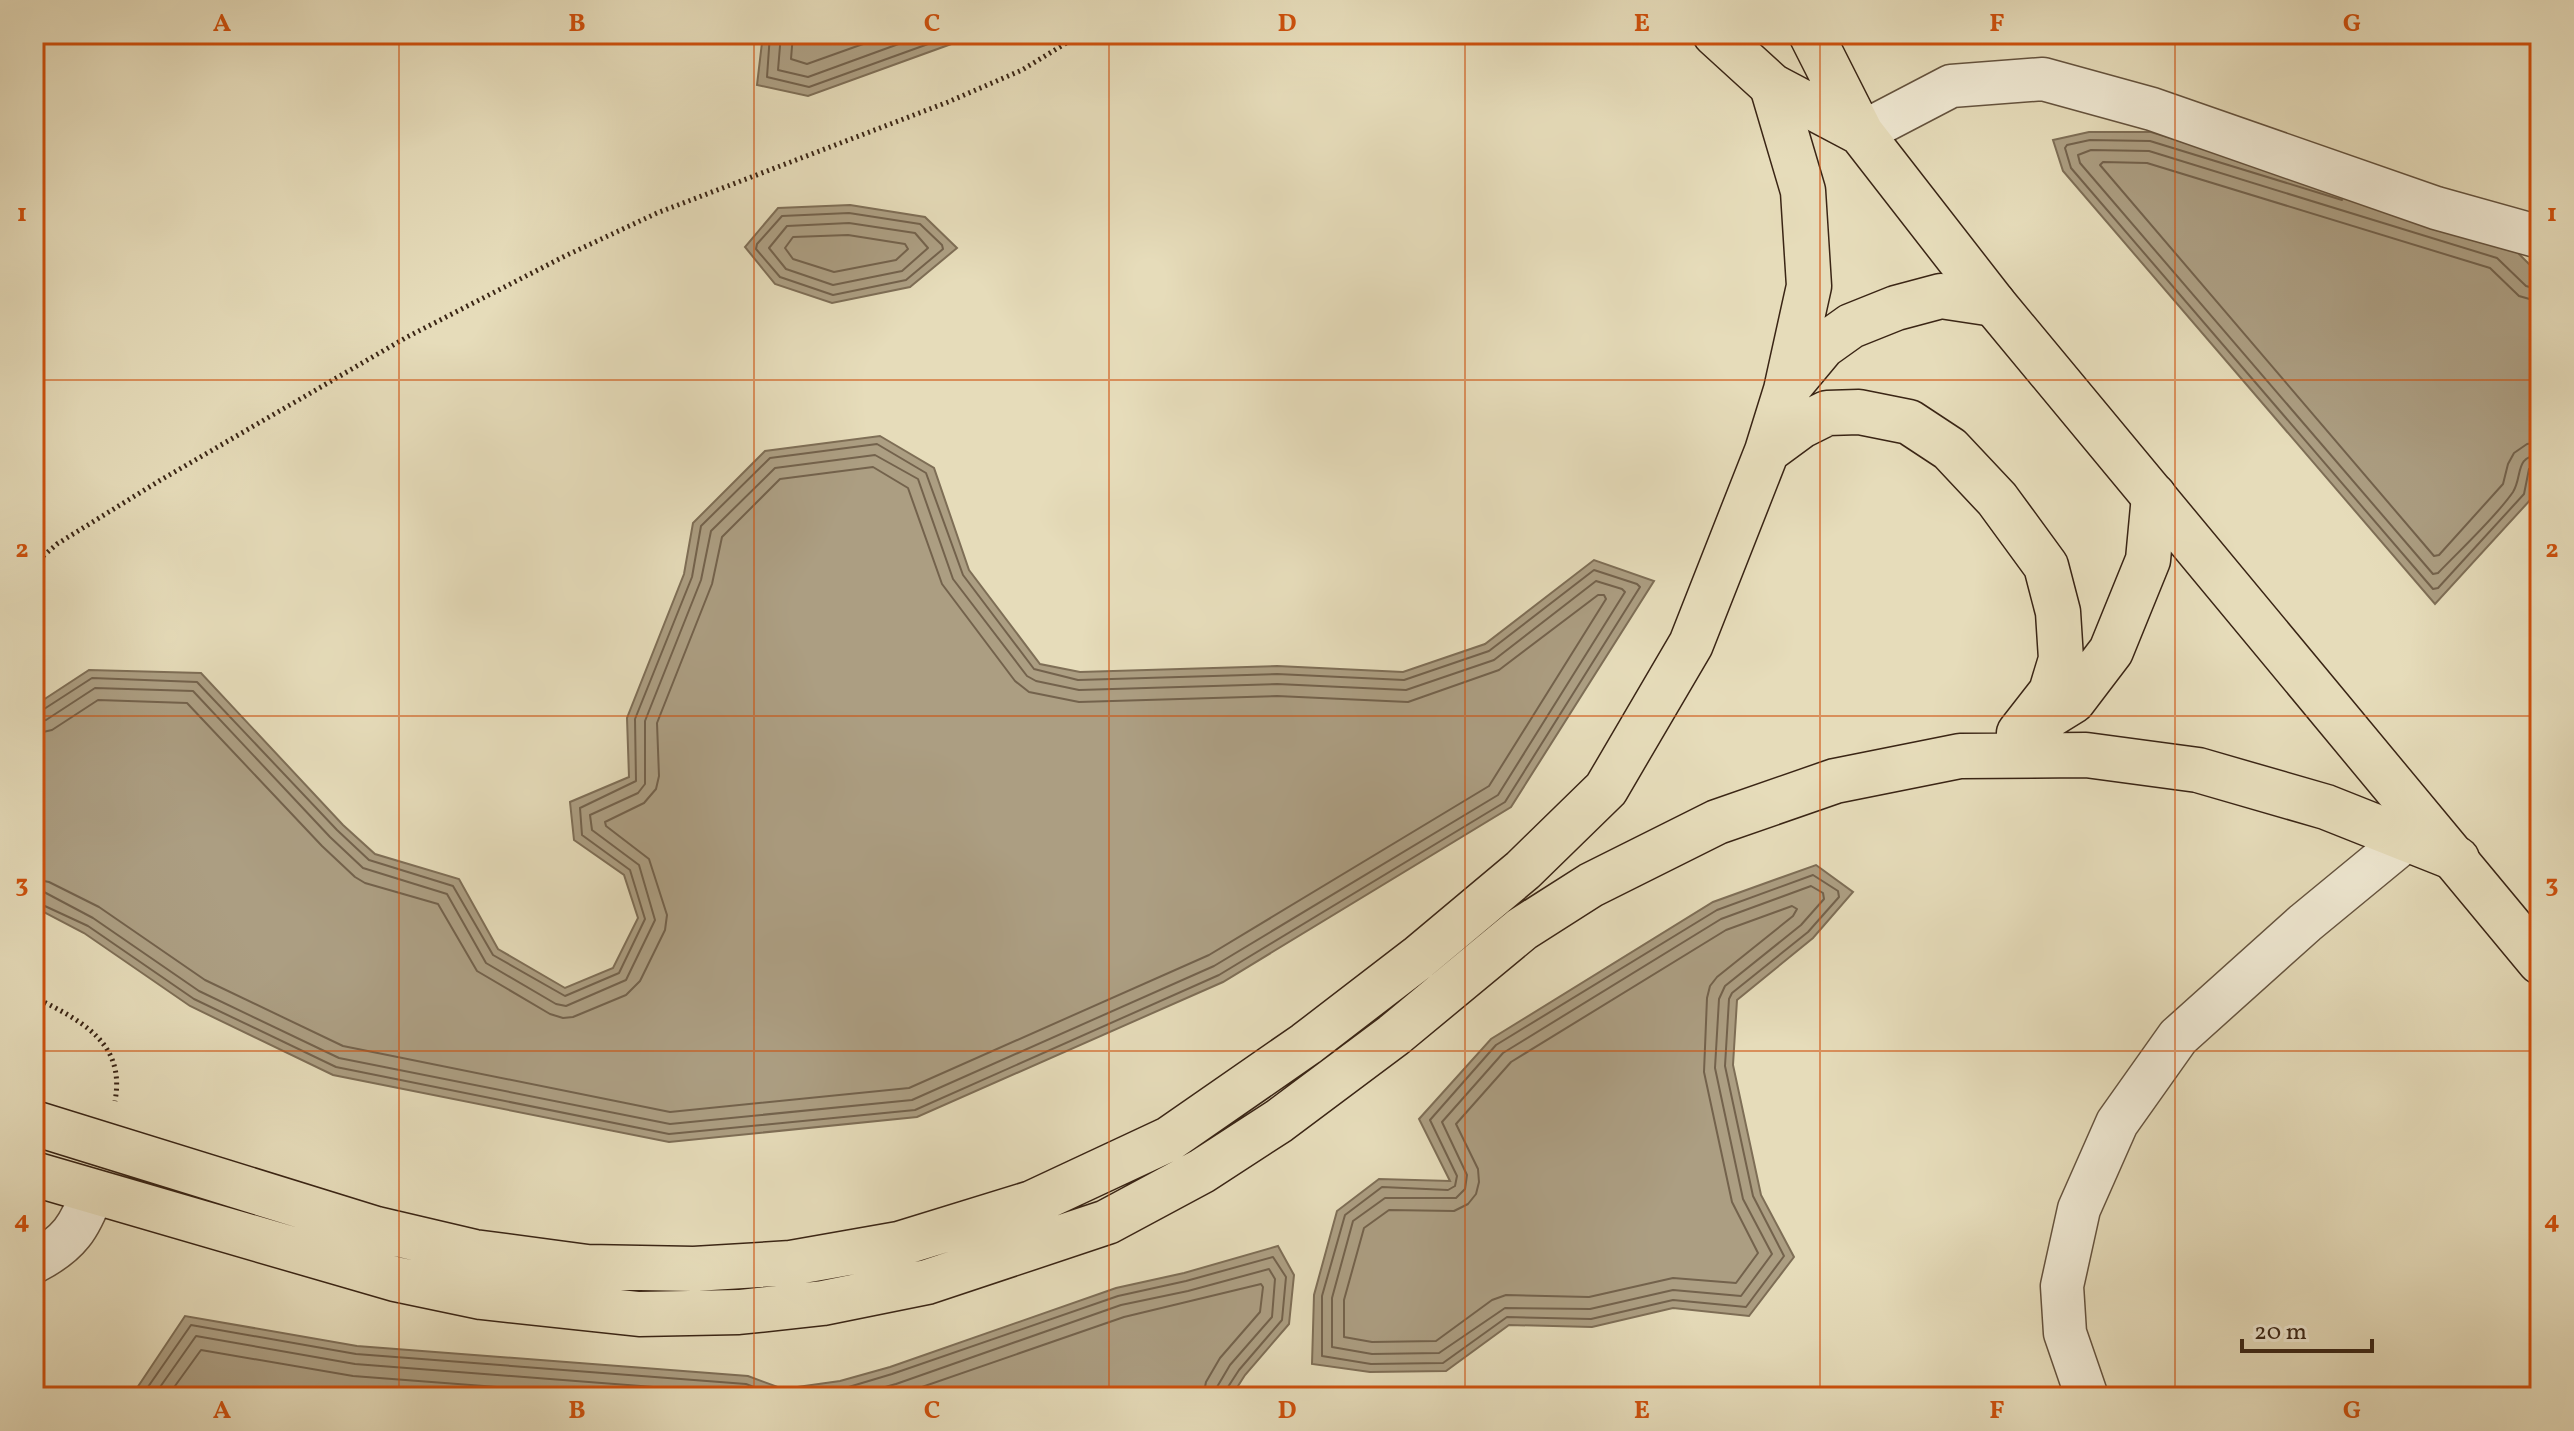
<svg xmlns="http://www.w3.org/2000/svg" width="2574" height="1431" font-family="Vollkorn,serif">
<rect width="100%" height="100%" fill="#e6dcba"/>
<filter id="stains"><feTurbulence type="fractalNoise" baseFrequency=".0025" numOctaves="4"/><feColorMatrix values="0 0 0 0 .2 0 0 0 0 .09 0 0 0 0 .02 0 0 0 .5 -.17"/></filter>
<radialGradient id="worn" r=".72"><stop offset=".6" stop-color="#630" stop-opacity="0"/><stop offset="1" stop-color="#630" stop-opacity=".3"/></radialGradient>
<path fill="#ac9e82" stroke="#7e6e56" stroke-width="2" d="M763,34h189l2,9 -146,53 -51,-11z
M2089,132h62l356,110 33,33v177l-8,46 -97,106 -372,-433 -10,-31z
M850,205l75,12 32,31 -47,39 -78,16 -57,-19 -30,-37 33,-39z
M880,436l54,32 35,102 71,94 40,8 197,-6 126,6 82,-28 109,-84 60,21 -143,226 -288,175 -306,135 -248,25 -336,-67 -143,-69 -106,-73 -50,-26v-201l55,-36 112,3 142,152 32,29 84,25 39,70 67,39 48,-20 25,-50 -14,-43 -50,-35 -4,-38 59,-25 -2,-59 57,-144 9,-51 72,-72z
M1816,865l37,27 -40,46 -76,62 -4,65 28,130 33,62 -45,59 -76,-8 -81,19 -83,-2 -63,46 -76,1 -58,-8 2,-69 23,-84 42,-32 71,2 -31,-62 72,-80 222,-137z
M1278,1246l16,29 -5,49 -44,51 -14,22h-1100l54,-81 172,30 391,30 35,13 57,-8 50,-14 226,-79 68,-15z"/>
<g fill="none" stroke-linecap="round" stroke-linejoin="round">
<path stroke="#73624c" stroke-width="2" d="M770,34l-3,43 42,10 133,-48 3,-5
M781,34l-3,36 30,7 118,-43
M793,34l-2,25 16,5 84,-30
M2342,200l-192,-59 -60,-1 -23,5 -2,3 6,20 362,421 5,-1 86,-94 5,-25 11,-4
M849,213l71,11 22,21 1,4 -37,31 -73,15 -53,-18 -24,-28 1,-5 25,-28z
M849,223l66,10 13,15 -26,23 -69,14 -47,-16 -17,-21 18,-22z
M848,235l57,9 3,5 -12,11 -62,12 -41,-13 -8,-11 8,-11z
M2540,290l-14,-4 -29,-28 -348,-107 -58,-1 -13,5 2,8 353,411 5,-1c23,-24 57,-55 75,-81 10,-16 1,-36 27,-37
M2540,302l-21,-6 -29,-28 -343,-105 -44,-1 -3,3 334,391 5,-1 64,-71 5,-20 6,-11 13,-9 13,-2
M34,712l7,-1 51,-33 105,4 140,148 32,30 84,26 40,69 72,41 54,-23 26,-54 -15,-49 -48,-35 -2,-27 56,-27 -1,-62 57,-142 9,-51 69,-68 107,-14 49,29 37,102 71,94 44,11 199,-6 127,6 85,-29 105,-81 43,14 3,3 -135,215 -286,173 -304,135 -246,24 -333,-67 -142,-68 -106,-73 -54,-25
M34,722l12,-2 49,-32 98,3 137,146 33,31 84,26 39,69 70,41 10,2 60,-26 29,-60 -16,-55 -47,-35 -2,-15 48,-22 7,-9v-63l56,-141 10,-49 64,-63 100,-13 43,24 35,100 74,97 9,5 43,9 198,-6 129,6 88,-30 102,-79 26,8 3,3 -127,203 -284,171 -302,134 -242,24 -331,-66 -140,-67 -106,-73 -49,-26 -10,-1
M34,734l18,-4 46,-30 89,3 135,143 33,31 10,6 73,21 39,67 73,43 13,4 10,-1 53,-22 14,-14 25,-51 2,-15 -18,-56 -43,-33 -1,-4 39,-19 12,-14 3,-13 -2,-53 55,-139 10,-47 58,-58 93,-12 35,21 34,96 73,97 14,11 50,10 198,-6 131,6 91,-32 99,-75h6l2,4 -117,187 -280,169 -300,133 -239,24 -327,-66 -138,-66 -106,-73 -50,-25 -15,-3
M1813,875l25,16 1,6 -31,35 -76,61 -3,6 -4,67 28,130 31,60 -38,51 -73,-7 -82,19 -84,-2 -64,46 -72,1 -49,-8v-60l23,-81 37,-28 66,3 7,-4 2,-10 -27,-56 66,-75 221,-135z
M1811,886l12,7 1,6 -23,26 -76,61 -6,13 -4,69 28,131 29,55 -31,42 -68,-6 -83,19 -85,-1 -66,45 -67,1 -40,-7v-49l21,-77 32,-23h71l9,-9 2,-14 -25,-53 61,-69 218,-134z
M1792,906l5,3 -4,7 -76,61 -7,9 -3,12 -3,74 28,130 26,51 -22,30 -63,-5 -84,19 -83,-2 -14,5 -56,41 -64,1 -28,-5v-37l20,-72 25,-18 65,1 14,-7 8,-10 3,-12 -1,-13 -22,-45 55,-62 215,-132z
M141,1397l50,-72 165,29 390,30 34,13
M153,1397l43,-61 159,28 389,30 9,3
M167,1397l34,-47 152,26 277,21
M786,1397l56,-8 50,-15 226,-78 68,-15 87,-24 13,20 -4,43 -43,50 -13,20 -1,7
M849,1397l47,-13 225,-79 67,-14 81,-22 6,10 -3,38 -42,48 -13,22 -2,10
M893,1397l231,-80 137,-33 2,3 -3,25 -40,46 -14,24 -3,15"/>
<g stroke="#65533e" stroke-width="45">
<path id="minor" d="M1861,133l90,-47 92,-7 109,30 284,99 104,29
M34,1262c35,-18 46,-35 59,-71
M2087,1397l-22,-64 -3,-47 17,-77 38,-86 61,-86 127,-114 102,-84"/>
</g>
<g stroke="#3a2515" stroke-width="47">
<path id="major" d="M1715,34l57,52 89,47
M1811,34l50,99 133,171 546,658"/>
</g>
<g stroke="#3a2515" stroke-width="47">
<path id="highway" d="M1788,388l35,-42 28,-20 45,-18 45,-12 53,8
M1767,451l34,-25 26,-13 32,-1 50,10 41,27 47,50 49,67 12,46 3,47 -10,33 -32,41
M2039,722l34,-21 38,-50 37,-91 6,-64
M34,1123l342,106 98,23 113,15 107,2 97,-6 108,-19 133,-41 137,-64 137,-95 112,-86 105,-88 83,-81 85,-145 76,-193 19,-61 23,-104 -6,-95 -31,-105
M34,1174l361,105 86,18 158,17 100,-2 84,-9 104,-21 180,-60 95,-51 77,-50 115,-86 128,-106 69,-44 126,-63 118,-41 125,-25 126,-1 112,15 128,37 131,52"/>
</g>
<path stroke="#3a2515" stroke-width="5" stroke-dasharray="2 4" stroke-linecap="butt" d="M34,564l23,-20 102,-63 248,-144 158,-81 92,-43 291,-111 74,-32 59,-36
M34,997c46,23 92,45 81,104"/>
<use href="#minor" stroke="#efe8d2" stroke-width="42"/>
<use href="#major" stroke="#e6dcba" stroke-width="44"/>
<use href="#highway" stroke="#e6dcba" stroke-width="44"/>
</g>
<path fill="none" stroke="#ce510d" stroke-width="2" stroke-opacity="0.55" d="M399,34v1363M754,34v1363M1109,34v1363M1465,34v1363M1820,34v1363M2175,34v1363M34,380h2506M34,716h2506M34,1051h2506"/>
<rect width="2574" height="1431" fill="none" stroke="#e6dcba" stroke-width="88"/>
<path d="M2242 1339v12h130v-12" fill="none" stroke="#3a2515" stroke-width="4"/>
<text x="2254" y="1339" font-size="24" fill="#3a2515" stroke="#efe8d2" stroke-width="6" paint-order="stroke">20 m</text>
<rect x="44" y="44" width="2486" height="1343" fill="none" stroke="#ce510d" stroke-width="3"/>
<g font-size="26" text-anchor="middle" font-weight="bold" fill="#ce510d">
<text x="222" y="31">A</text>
<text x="577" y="31">B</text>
<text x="932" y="31">C</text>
<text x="1287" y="31">D</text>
<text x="1642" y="31">E</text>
<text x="1997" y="31">F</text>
<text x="2352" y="31">G</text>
<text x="22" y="221">1</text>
<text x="2552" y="221">1</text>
<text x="22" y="557">2</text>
<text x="2552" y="557">2</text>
<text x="22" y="892">3</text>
<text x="2552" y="892">3</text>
<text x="22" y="1228">4</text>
<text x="2552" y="1228">4</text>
<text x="222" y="1418">A</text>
<text x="577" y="1418">B</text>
<text x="932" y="1418">C</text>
<text x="1287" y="1418">D</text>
<text x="1642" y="1418">E</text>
<text x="1997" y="1418">F</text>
<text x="2352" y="1418">G</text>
</g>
<rect width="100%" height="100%" filter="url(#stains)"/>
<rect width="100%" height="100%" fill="url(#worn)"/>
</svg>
